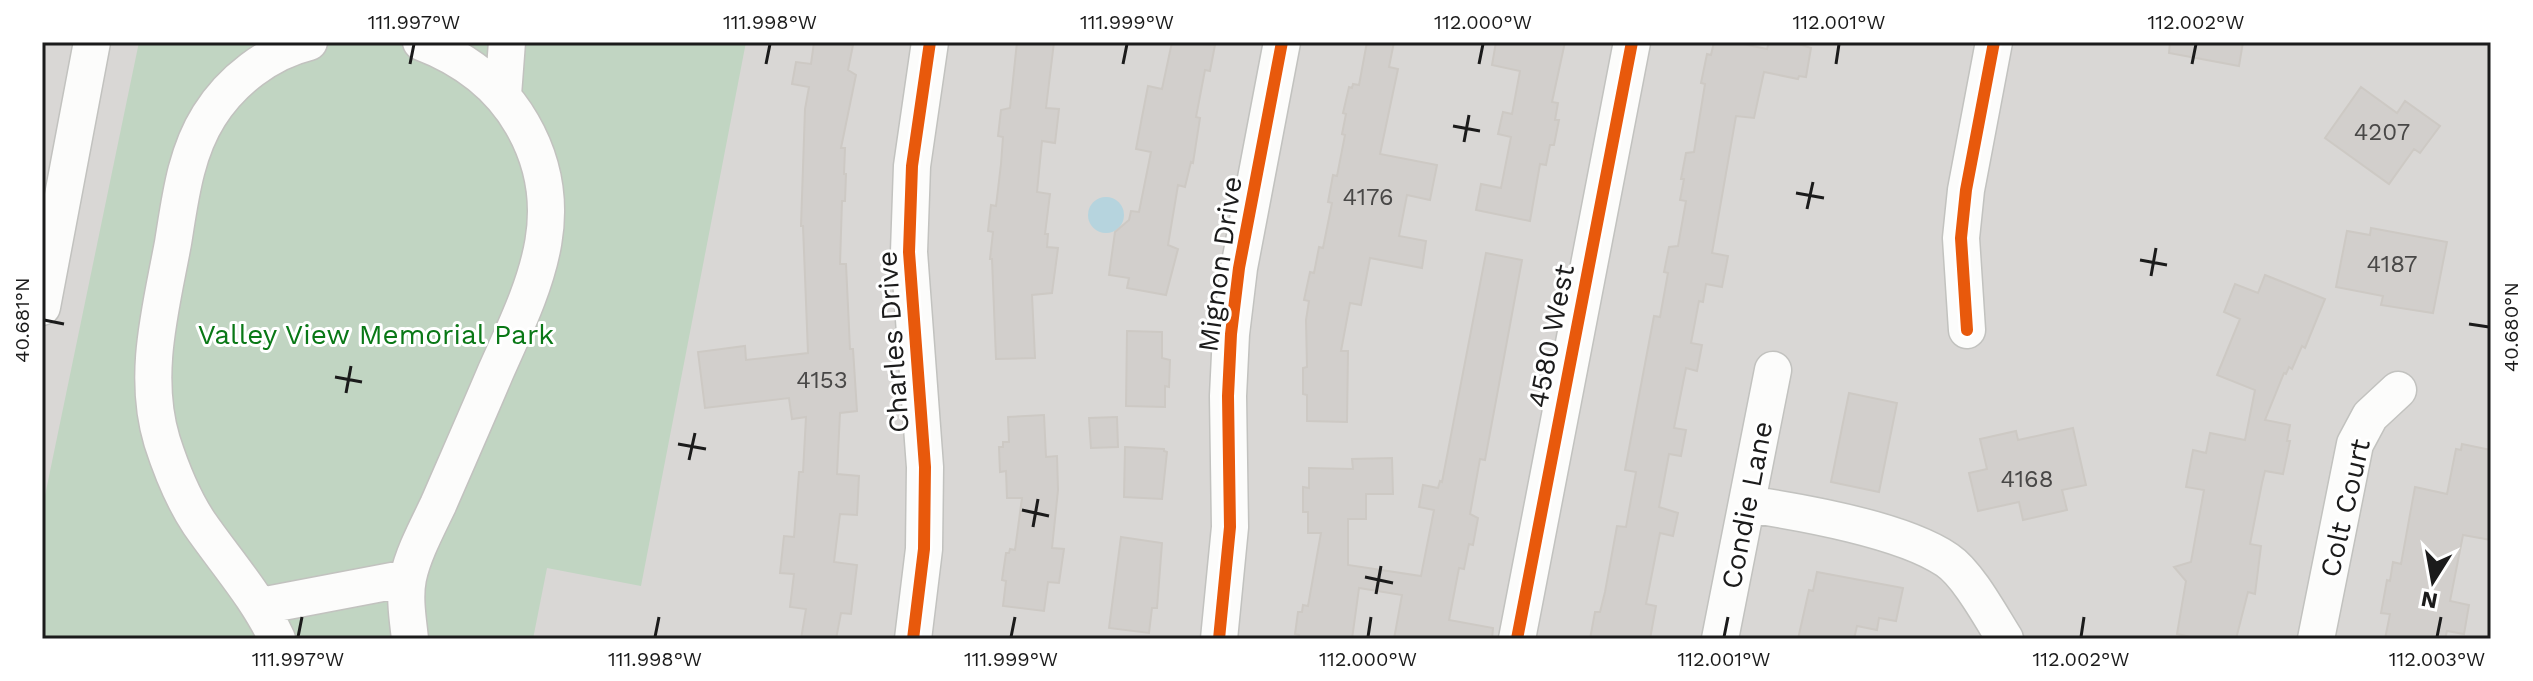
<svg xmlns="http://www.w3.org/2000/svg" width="2533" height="681" font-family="'Work Sans',sans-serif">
<rect width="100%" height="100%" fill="#eae8e3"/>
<path fill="#d9d7d5" d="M42,42h2449v597h-2449z"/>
<path fill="#c1d5c2" d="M139,42h607l-105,544 -94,-18 -14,71h-491v-129z"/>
<path fill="#b6d4de" d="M1088 215a18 18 0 1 1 36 0a18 18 0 1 1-36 0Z"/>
<path fill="#d2cfcc" stroke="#cdc9c4" stroke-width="2" d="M814,42l39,3 -5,25 8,5 -15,73h4l-1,26h2l-1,27h-3l-2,63h6l4,85h3l4,62 -17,2 -3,61 22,2 -2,39 -17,-1 -6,48 23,3 -6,49 -10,-1 -5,26h-35l5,-30 -16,-2 4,-33 -14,-1 4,-37 10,1 5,-65h4l3,-55 -14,2 -3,-21 -84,10 -7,-56 47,-6 1,14 62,-7 -5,-127h-2l4,-117 4,-22 -17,-3 4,-22 15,2z
M1017,42h37l-8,66 13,1 -4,34 -13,-2 -5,51 13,2 -5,40h3l-1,13 11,1 -6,45 -20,2 3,63 -39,1 -4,-100h-2l3,-27 -5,-1 3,-26 5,1 5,-42 2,-27 -5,-1 3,-26 9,-2z
M1172,42l43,3 -5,26 -5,-1 -9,47 4,1 -7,45 -2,-1 -6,25 -7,-2 -10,60 10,4 -12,46 -39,-7 2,-10 -20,-3 6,-43 14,-12 2,-9 8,1 12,-60 -15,-3 6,-32 6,-31 14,3z
M1367,42h27l-5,25 9,2 -18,85 57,11 -7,35 -23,-5 -8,41 27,5 -4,27 -52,-10 -9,47 -11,-2 -9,48h7l-1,71 -40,-1v-26l-4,-1v-26l4,-1 -1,-47 3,-19 -5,-1 6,-28 4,1 5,-26 4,1 9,-45 -4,-1 5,-27 4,1 8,-41 -3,-1 4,-20 -3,-1 6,-26 3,1 1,-4 6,1z
M1496,42h69l-13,60 6,1 -3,17h4l-5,25h-4l-4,20 -6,-1 -10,57 -54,-11 5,-26 20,4 10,-51 -13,-3 5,-22 9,2 8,-43 -28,-6z
M1714,42h20l33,7 2,-7h24l18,6 -5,29 -7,-1 -1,3 -34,-7 -10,46 -18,-2 -24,137 16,3 -6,31 -16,-3 -3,18 -4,-1 -8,42 11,2 -5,26 -11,-3 -12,60 12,2 -5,26 -12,-2 -10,53 19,6 -5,23 -13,-3 -14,71 10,2 -6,33h-60l5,-27h5l5,-20 12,-66 9,1 10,-55 -11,-2 29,-154 6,1 8,-44 -4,-1 5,-25 9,-1 8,-45 -6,-1 4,-21h-3l5,-26 8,-1 11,-68 -4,-1 6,-29 4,1z
M2170,42h73l-4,24 -70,-13z
M2361,87l36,26 8,-12 35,25 -20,27 -6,-4 -25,35 -64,-46z
M2371,228l76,14 -14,71 -52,-8 2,-9 -47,-9 11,-56 23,4z
M1486,253l36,7 -37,200 -5,-1 -10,55 8,4 -5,27 -4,-1 -5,25 -5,-1 -10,52 44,8 -1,11h-98l8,-44 -43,-7 -7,51h-54l1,-4 -4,-1 3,-22h4l1,-7 5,1 13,-73h-13v-21h-5v-25l6,1v-20l44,1 -1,-10 40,-1 1,36h-27v25h-18v46l73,11 13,-66 -15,-3 4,-22 15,3 2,-7 2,1z
M2265,275l60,24 -20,49 -3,-2 -10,23 -3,-2 -3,7 -2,-1 -19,47 25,5 -3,16h3l-7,33 -18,-3 -3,12 -12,61 11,2 -6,48 -7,-2 -12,47h-36l-23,-5 9,-53 -12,-14 17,-5 13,-72 -18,-3 7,-37 13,3 4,-20 35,7 10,-50 -38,-15 23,-56 -16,-7 11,-28 23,9z
M1127,331l35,1v26l8,2 -1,27 -4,-1v21l-39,-1z
M1849,393l48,10 -18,89 -48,-10z
M1044,415l2,42 11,-1 1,34 -6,58 12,1 -5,34 -11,-1 -4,29 -41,-5 3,-25 -4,-1 4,-27h3l1,-4 5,1 7,-52h-15l-1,-27 -6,1 -1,-25h4v-5h6l-1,-25z
M1117,417l1,30 -27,1 -2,-30z
M2073,428l13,57 -24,5 5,20 -44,10 -4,-18 -41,9 -9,-38 18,-4 -7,-30 36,-8 2,9z
M2462,444l29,6v90l-28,-5 -13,66 19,4 -5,29 -17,-3 -2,8h-60l5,-25 -9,-1 6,-33 3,1 3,-19 8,2 14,-77 32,7 9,-45 5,1z
M1125,447l39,2v2l3,1 -5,47 -38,-2z
M1121,537l41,6 -5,65h-5l-3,25 -40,-5z
M1817,572l86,16 -7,33 -17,-3 -2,12 -20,-4 -3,13h-56l11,-49 4,1z"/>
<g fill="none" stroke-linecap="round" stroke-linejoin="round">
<g stroke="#c2c2bf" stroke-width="39">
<path id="minor" d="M503,95l4,-53
M42,307l50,-265
M1967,330l-6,-92 5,-48 28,-148
M1747,504c54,8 156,26 200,56 21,14 44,57 58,79
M261,606l147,-28
M277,639c-20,-43 -51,-77 -78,-116 -16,-24 -28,-54 -37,-82 -20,-66 -1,-133 11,-198 7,-43 12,-89 36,-127 22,-35 59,-64 100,-74
M410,639c-2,-19 -6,-41 -2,-61 5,-24 19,-50 30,-73 19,-44 39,-89 58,-134 37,-83 77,-159 26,-247 -23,-40 -59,-66 -101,-82
M913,639l11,-90 1,-82 -16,-215 3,-86 18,-124
M1219,639l11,-112 -2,-131 3,-62 8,-66 43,-226
M1517,639l115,-597
M1720,639l53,-269
M2316,639l39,-195 15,-28 28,-26"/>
</g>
<use href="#minor" stroke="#fcfcfb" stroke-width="36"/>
<g stroke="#fff" stroke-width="17">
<path id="cycleway" d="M1967,330l-6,-92 5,-48 28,-148
M913,639l11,-90 1,-82 -16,-215 3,-86 18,-124
M1219,639l11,-112 -2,-131 3,-62 8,-66 43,-226
M1517,639l115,-597"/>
</g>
<use href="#cycleway" stroke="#e8590c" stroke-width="12"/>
</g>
<path fill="none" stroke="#1b1b1b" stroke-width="3" d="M410,64l4,-20M766,64l4,-20M1123,64l4,-20M1479,64l4,-20M1836,64l3,-20M2192,64l4,-20M1453,126l27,5M1464,142l5,-27M1796,193l28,5M1807,209l6,-27M2140,260l27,5M2151,276l5,-28M44,320l20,4M2469,324l20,3M335,377l27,5M346,393l5,-27M678,444l28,5M689,460l6,-27M1022,510l27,6M1033,527l5,-28M1365,577l28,6M1376,594l5,-28M298,637l4,-20M655,637l4,-20M1011,637l4,-20M1368,637l3,-20M1724,637l4,-20M2081,637l3,-20M2437,637l4,-20"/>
<g text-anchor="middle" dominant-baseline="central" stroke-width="6" stroke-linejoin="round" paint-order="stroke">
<g font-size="24" fill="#494847">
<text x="2382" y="132">4207</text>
<text x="1368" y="197">4176</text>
<text x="2392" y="264">4187</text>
<text x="822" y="380">4153</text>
<text x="2027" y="479">4168</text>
</g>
<g font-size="28" fill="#1b1b1b" stroke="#fff">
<text transform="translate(1220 264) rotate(-82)">Mignon Drive</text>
<text transform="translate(1551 336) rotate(-79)">4580 West</text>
<text transform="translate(893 342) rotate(-94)">Charles Drive</text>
<text transform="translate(1747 505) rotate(-79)">Condie Lane</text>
<text transform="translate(2345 508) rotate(-77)">Colt Court</text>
</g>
<g font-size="28" fill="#097816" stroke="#fff">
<text x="376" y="334">Valley View Memorial Park</text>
</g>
</g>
<rect width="2533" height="681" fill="none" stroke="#ffffff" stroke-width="88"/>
<g transform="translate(2433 581) rotate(191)" stroke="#ffffff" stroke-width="6" paint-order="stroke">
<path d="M0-6L14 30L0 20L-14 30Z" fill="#1b1b1b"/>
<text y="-12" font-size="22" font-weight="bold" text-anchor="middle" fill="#1b1b1b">N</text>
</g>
<rect x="44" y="44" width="2445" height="593" fill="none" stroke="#1b1b1b" stroke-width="3"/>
<g font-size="20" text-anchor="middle" fill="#1b1b1b">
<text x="414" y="29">111.997°W</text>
<text x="770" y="29">111.998°W</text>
<text x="1127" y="29">111.999°W</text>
<text x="1483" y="29">112.000°W</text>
<text x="1839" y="29">112.001°W</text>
<text x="2196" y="29">112.002°W</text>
<text transform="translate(22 320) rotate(-90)" y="7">40.681°N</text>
<text transform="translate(2511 327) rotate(-90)" y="7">40.680°N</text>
<text x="298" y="666">111.997°W</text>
<text x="655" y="666">111.998°W</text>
<text x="1011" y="666">111.999°W</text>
<text x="1368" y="666">112.000°W</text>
<text x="1724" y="666">112.001°W</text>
<text x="2081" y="666">112.002°W</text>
<text x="2437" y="666">112.003°W</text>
</g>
</svg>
